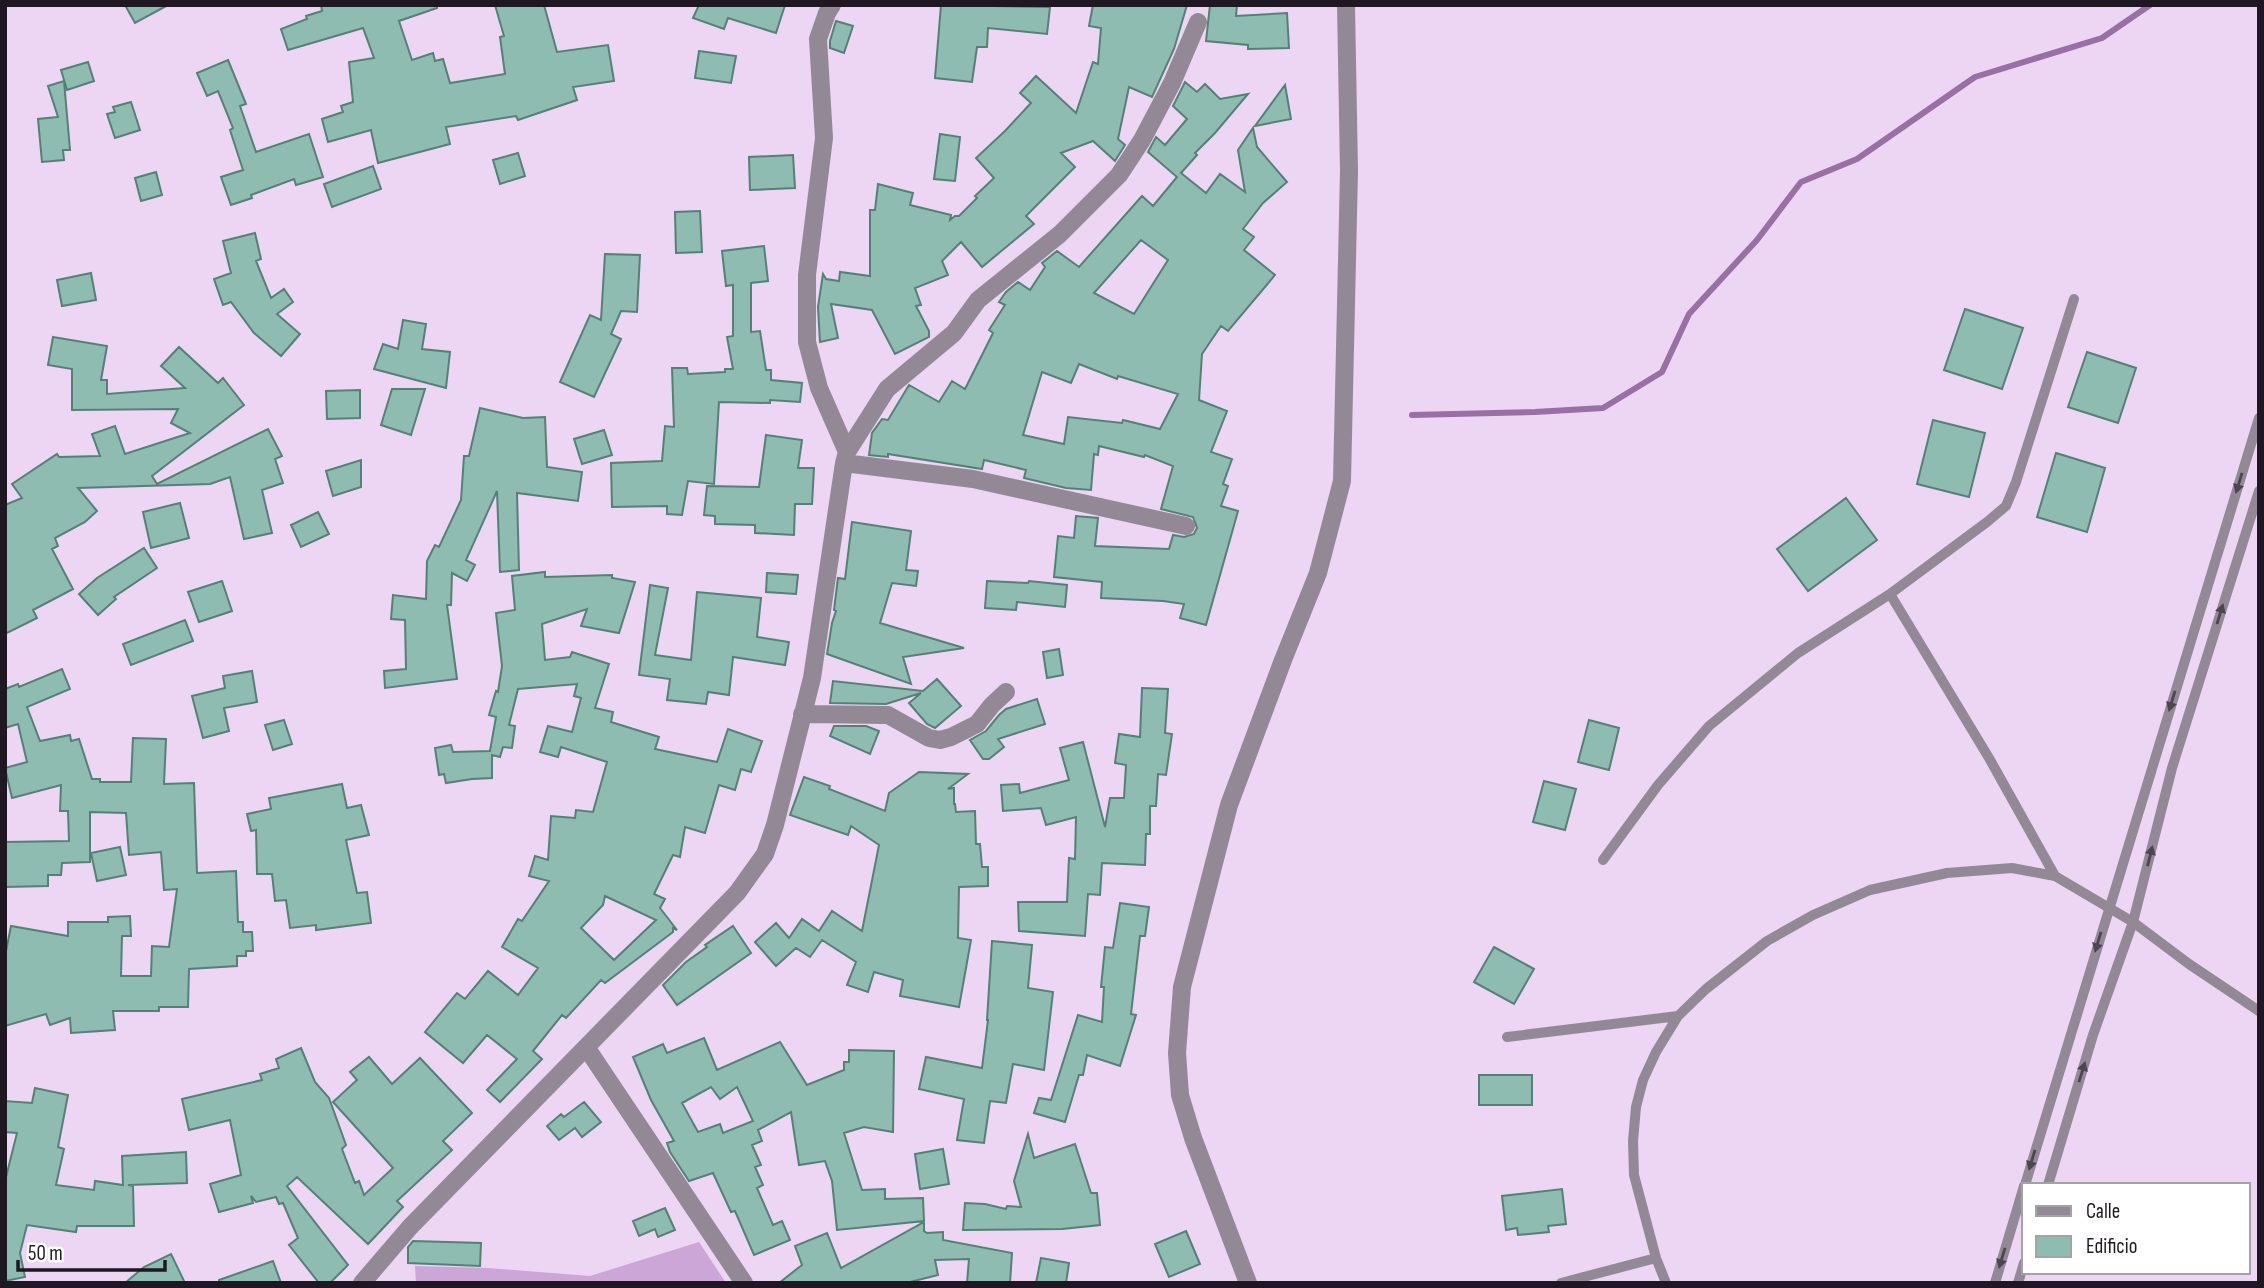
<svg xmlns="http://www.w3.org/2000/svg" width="2264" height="1288" font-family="'Sofia Sans Condensed',sans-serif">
<rect width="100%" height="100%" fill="#edd5f4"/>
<path fill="#cba6d6" d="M699,1242l27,41h-310l-1,-17 73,2 102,8z"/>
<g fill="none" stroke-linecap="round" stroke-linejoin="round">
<path stroke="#9870a4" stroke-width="6" d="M1412,415l123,-3 68,-4 59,-36 27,-58 68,-74 44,-58 56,-23 118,-82 127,-39 48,-33"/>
</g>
<path fill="#8fbcb1" stroke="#558076" stroke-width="2" fill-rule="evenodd" d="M125,5h43l-33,18z
M321,5h116v3l-38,13 13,39 21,-7 2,8 8,-2 7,24 55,-9 -5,-37 4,-1 -9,-31h49l13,47 51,-7 6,36 -41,6 4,13 -59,20 -2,-4 -70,11 4,17 -72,19 -7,-33 -43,12 -6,-23 21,-7 -2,-6 12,-4 -4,-40 25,-4 -11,-30 -75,22 -7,-21 26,-10 -1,-3 16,-5z
M699,5h86l-9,28 -48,-15 -4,11 -31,-11z
M941,5l109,2 -3,27 -59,-6 -1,19h-10l-5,35 -37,-4z
M1093,5h94l-13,44 -22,48 -23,-10 -11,52 7,6 -10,16 -22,-20 -32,12 14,14 -49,49 8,8 -52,43 -21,-25 -19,19 6,14 -33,13 6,17 -5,1 13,25v6l-34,17 -23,-44 -41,-6 7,34 -18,4 -2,-35 5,-33 3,5 13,2 1,-9 30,4v-66h5l3,-26 35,9 -3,12 41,10 -1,5 5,-4h4l18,-18 -2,-2 19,-18 -18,-20 29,-27 26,-28 -11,-10 16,-17 40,37 17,-51 5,2 3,-36 -12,-2z
M1210,5h27l-1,11 51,-3 2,35 -41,1v-4l-42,-4z
M836,21l17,5 -9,27 -14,-5v-7z
M699,51l37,5 -5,27 -36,-5z
M228,60l18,44 -6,2 16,46 53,-18 14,43 -27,8 -2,-6 -43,16 1,3 -21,7 -10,-28 22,-7 -13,-40 3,-2 -15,-37 -11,5 -10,-23z
M88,62l6,19 -27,9 -6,-20z
M64,81l6,69h-7l1,10 -22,2 -4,-43 20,-2 -10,-31z
M1185,82l12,10 8,-8 15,15 28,-5 -33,39 -20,20 2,2 -16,18 25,20 14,-19 25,18 -7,-42 15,-22 4,19 30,35 -24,21 -20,26 11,8 -10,13 31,25 -47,56 -7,-5 -19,28 -3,46 28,11 -16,41 21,7 -9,25 5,2 -7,20 17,5 -32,114 -26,-7 4,-14 -21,-3 -62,-3 1,-16 -48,-5 4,-41 16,2 2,-22 22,2 -3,28 74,3 4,-14 11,2 10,-3 3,-6 -4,-11 -32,-8 12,-43 -28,-11 -1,2 -45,-11 -1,9 -4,-1 -3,36 -25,-2 -42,-10 2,-8 -42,-10 -2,9 -94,-15v3l-19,-2 3,-22 10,-14 6,1 21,-35 30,17 13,-21 13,8 28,-56 -4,-3 16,-25 -6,-3 7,-10 12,-10 12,8 15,-23 -3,-4 15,-12 22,16 63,-71 11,10 24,-29 -29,-25 8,-15 9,8 22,-26 -14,-13zM1141,240l27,20 -34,54 -40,-21zM1079,364l38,15 1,-3 60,18 -18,35 -37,-9 -1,3 -54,-6 -4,27 -41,-9 19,-63 29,11z
M1285,85l6,34 -36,7z
M131,102l9,28 -25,8 -8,-24 8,-2 -2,-5z
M940,134l20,3 -5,44 -21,-2z
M518,153l7,23 -25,8 -7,-24z
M793,155l2,33 -45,2 -1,-33z
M373,166l8,23 -49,18 -8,-23z
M156,172l6,23 -21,6 -6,-23z
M700,211l2,41 -26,1 -1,-41z
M255,233l6,26 -5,2 15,37 13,-9 9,13 -16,12 23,20 -19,22 -27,-23 -23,-31 -8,3 -9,-26 17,-6 -8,-32z
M764,246l4,35 -17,2v49l9,-1 6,39h5v10l31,3 -2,19 -30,-2v3l-51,-1 -5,82 -26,-3 -6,34 -15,-1v-8l-55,1 -1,-44 51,-2 3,-35 9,1 -2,-59h15l1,6 37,-2v-3h8l-6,-32 6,-1v-51l-7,1 -4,-35z
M605,254l35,1 -3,57 -16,-1 -10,23 10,5 -27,58 -34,-15 30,-67 11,5z
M91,273l5,27 -34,6 -5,-26z
M1965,309l58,19 -21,61 -58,-19z
M403,320l23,4 -4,25 28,3 -4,36 -72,-19 9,-25 15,5z
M53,337l54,9 -6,34h6v14l78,-6 -24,-22 18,-19 39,36 5,-5 21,27 -92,71 5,8 111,-55 14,27 -7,3 8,24 -21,7 10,43 -28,6 -14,-62 -20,7 -132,4 19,23 -12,11 -30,16 3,8 -6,3 21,40 -40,21 4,8 -32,16v-129l17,-7 -10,-14 45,-30 2,3 41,-1 -8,-22 23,-8 10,28 65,-21 -19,-10 7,-14 -106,1v-41l-24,-4z
M2087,352l49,16 -18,55 -50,-16z
M392,389h33l-14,46 -30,-10z
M360,390v28l-33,1 -1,-28z
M480,408l43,10 22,-1 2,50 35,5 -4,29 -61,-8 2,77 -19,2 -3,-81 -31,69 9,5 -8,16 -15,-8 -1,32h-4l10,74 -72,9 -1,-17 22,-2 -1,-49 -14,-1 2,-24 33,4 1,-38 8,-16 4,2 22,-47 3,-44h5z
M1933,420l52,13 -16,64 -52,-13z
M604,430l8,25 -30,9 -8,-25z
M766,435l36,5 -4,28h16l-2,36h-17l-1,31 -39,-2v-8l-40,-1v-8l-11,-1 3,-29 52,1z
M2056,453l49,15 -18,64 -50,-15z
M361,460v27l-28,9 -7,-25z
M1846,498l31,42 -69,51 -31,-42z
M180,503l9,35 -38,10 -8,-36z
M318,512l11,22 -28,13 -10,-22z
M852,522l59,9 -5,39 12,1 -2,15 -24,-3 -12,40 84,25 -61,9 8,27 -84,-30 5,-31 4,-12 -2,-1 4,-32 7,1z
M144,548l13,20 -43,29 2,2 -18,16 -19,-21 18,-16z
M545,572v5l67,-2v3l23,4 -16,51 -38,-7 6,-17 -45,15 3,36 25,-3 2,-5 37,12 -14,44 18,4 -2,10 48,15 -4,12 62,13 11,-33 34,12 -11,31 -10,-3 -6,21 -16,-5 -14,48 -20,-6 -5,30 -7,-2 -19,39 11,5 -5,9 17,22 -4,-2v4l-68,51 -4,-3 -35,38 -4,-3 -29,36 9,8 -42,43 -13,-12 30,-31 -30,-24 -24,28 -38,-31 32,-39 8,6 23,-28 30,24 20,-27 -36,-21 16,-28 4,2 27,-40 -20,-5 6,-20 13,4 3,-44 24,2 1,-8 17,2 14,-50 -46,-15 -3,10 -18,-5 8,-26 24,6 9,-34 -7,-2 3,-12 -59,5 -9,36 6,1 -3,22 -9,-1 -3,10 -8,-2v23l-20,1 -26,4 -2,-9 -5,1 -4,-27 16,-3 2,7 37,-1 6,-34 -7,-2 7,-24 2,1 4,-26 -6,-53 19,-3 -3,-34zM605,896l51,24 -42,40 -33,-32 22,-23z
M767,573l31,2 -2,19 -30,-2z
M222,581l10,30 -33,11 -11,-30z
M987,581l41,2 1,-2 38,4 -2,22 -48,-5 -1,8 -31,-2z
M650,585l18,3 -13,67 36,5 6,-68 64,6 -4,39 32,5 -4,23 -52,-8 -4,38 -21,-3 -2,12 -39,-4 3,-21 -31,-4z
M185,620l8,21 -62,24 -8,-21z
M1059,649l4,26 -16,3 -4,-26z
M62,669l8,20 -43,18 13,34 30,-6 1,6 8,-2 13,40h8v3h31l2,-44 33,1 -2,45 30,-1 3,90 39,-2 2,51h5v10h9l1,19h-7v5h-9v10l-48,3 -1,38h-29v4h-46l2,19 -44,3 -1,-15 -20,7 -4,-11 -41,12v-70l6,-30 57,10v-14h40v-5l22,-1 1,20h-9l-1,40h30l1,-30 17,1 8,-58 -13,1 -3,-38 -32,3 -3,-42 -36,-1v50l-28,1 -1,12h-13v11l-43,1v-45l64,-1 -1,-30h-8l1,-26 -49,13 -7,-30 22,-6 -9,-38 -13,4v-39l13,-5 1,3z
M252,671l5,31 -33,6 5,23 -26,7 -11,-42 33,-8 -2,-12z
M937,679l24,27 -26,22 -8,-4 -18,-21 12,-10 -35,11 -56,-1 3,-22 90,10z
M1142,688l26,1 -3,44 7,1 -6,41 -8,-1 -2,32h-6v28h-4l-1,31 -43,-2 -2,32 -12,-1 -3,42 -66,-5 -1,-29h49l2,-44 6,1 1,-42 -30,8 -5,-17 -38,3 -2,-26 18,-1 1,9 49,-13 -9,-32 23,-6 22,85 5,-29h14l2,-33 -11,-2 4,-29 21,3z
M1037,699l8,25 -47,15 6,8 -15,12h-6l-13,-19 16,-9 13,-16 7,-6z
M284,720l8,24 -19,6 -8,-25z
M1589,720l30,8 -10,42 -31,-8z
M834,726h32l13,5 -9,23 -40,-18z
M919,772l49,2 -20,15 6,-1v16h1l1,8 19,-1 1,33h4l2,23h6v19l-29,1 -1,51 13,2 -12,67 -59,-11 3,-16 -29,-8 -6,20 -21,-7 9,-23 -34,-22 -12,17 -14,-9 -20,18 -21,-24 21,-19 13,15 13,-19 17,12 13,-20 30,20 17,-86 -28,-19 -3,9 -58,-20 14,-38 26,9 -1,3 56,22 4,-18z
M1544,781l32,8 -11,41 -32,-8z
M342,784l5,24 14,-3 8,30 -23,5 11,53 10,-1 4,31 -55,7v-5l-26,3 -4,-28 -11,1 -3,-27h-15l-1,-44 -5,1 -4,-17 24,-5 -2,-11z
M120,847l6,28 -29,6 -6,-28z
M1120,903l29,4 -4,29h-5l-9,78 5,1 -16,51 -33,-11 -4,20h-4l-14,47 -31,-9 5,-15 12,2 27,-85 24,7 2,-35h-3l4,-40 8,1z
M733,926l18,27 -74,52 -14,-20 23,-23 21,-15 -2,-2z
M992,941l40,4 -4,43 25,4 -9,78 -31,-6 -7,39 -16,-2 -6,42 -27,-3 7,-41 -45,-10 7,-32 56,11 6,-48h-1z
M1494,947l40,22 -20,35 -40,-22z
M704,1038l13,32 63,-28 27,43 37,-15v-8h5v-12l45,1 -1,81 -29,-5 -20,6 18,57 23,-1v10l38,-1 1,23 -87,9 -5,-49 -7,-20 -26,4 -8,-53 -33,18 4,11 -10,4 9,20 -6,2 8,18 -6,3 16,37 9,-4 8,19 -36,15 -19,-44 -4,1 -18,-39 -24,8 -19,-29 -3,-9 7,-2 -23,-41 -18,-43 30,-13 4,9zM711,1087l9,12 17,-12 16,34 -30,12 -3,-9 -22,8 -16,-29z
M301,1048l14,34 14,16 17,47 -4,4 13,34 4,-2 5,14 29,-27 -60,-66 24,-22 -7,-8 19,-15 23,27 28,-26 52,55 -29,28 9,9 -55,51 6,6 -35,37 -71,-67 -10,9 61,79 -18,18h-11l-30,-38 9,-7 -15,-35 -4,1 -3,-7 -20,5 -5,-6 2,7 -34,9 -9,-28 31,-9 -11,-55 -41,10 -7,-31 80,-19 -2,-6 19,-6 -3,-9z
M1479,1075h53v30h-53z
M35,1088l33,7 -10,52 6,2 -8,36 38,5 1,-9 28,4 -1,-29 64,-4 1,31 -59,2 5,1 1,40h-57l-1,6 -49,-7 -7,28 5,24 -20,4v-100l12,-48 -12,-1v-31l27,2z
M584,1102l17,20 -19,15 -7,-9 -16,12 -12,-14 14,-12 3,3z
M1028,1134l6,24 41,-14 16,49h6l3,32 -38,4 -99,1 2,-27 20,1 21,5 1,-3 14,1 -7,-26z
M943,1149l6,35 -29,5 -5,-35z
M1562,1189l4,35 -18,2 1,6 -31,3 -1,-7 -11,2 -4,-34z
M665,1208l10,22 -17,7 -3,-8 -16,7 -6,-15z
M924,1222v9l3,2 16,-1v8l69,13 -2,30h-43l2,-24 -34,1 3,15 -32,8h-127l23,-18 -7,-19 32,-13 14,35z
M1186,1231l14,33 -31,13 -14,-33z
M413,1241l68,2 -1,23 -72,-3v-16z
M171,1254l14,29h-60l19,-16z
M1041,1258l28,5 -3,20h-30z
M273,1261l8,22h-62v-3z"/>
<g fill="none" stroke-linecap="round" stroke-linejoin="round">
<path stroke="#938996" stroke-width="10" d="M1890,594l97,-72 19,-16 10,-24 58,-183
M1603,860l55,-75 51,-59 89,-73 92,-59 99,164 66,118
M1507,1037l171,-21
M2025,1185l234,-767
M2048,1185l45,-150 40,-113 39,-154 87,-277
M1561,1283l95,-25
M1666,1283l-10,-25 -22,-83 -1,-34 3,-34 7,-27 13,-28 22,-36 28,-27 61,-48 46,-26 57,-25 77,-17 65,-5 43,8 78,46 56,42 70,47
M1995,1283l29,-97
M2018,1283l6,-20"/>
<path stroke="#938996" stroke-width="18" d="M832,5l-5,8 -9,26 6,99 -17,137v67l12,46 28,64
M844,463l129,16 213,47
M802,714l86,1 41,23 11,2 11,-3 26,-13 15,-19 14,-13
M586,1047l158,236
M362,1283l48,-56 327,-334 28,-39 10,-29 37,-147 32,-215 3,-11 40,-63 67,-56 24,-33 82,-66 59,-59 23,-35 30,-57 26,-61
M1248,1283l-55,-145 -13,-43 -3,-42 5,-66 47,-182 54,-145 35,-87 24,-92 7,-310 -3,-166"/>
</g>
<defs><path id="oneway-solid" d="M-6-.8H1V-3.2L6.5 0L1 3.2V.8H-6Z" transform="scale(1.75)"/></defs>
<g fill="#4d4550">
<use href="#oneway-solid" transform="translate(2239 483) rotate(107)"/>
<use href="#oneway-solid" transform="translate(2220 614) rotate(-73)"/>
<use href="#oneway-solid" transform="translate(2172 701) rotate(107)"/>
<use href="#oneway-solid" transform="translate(2150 856) rotate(-76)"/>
<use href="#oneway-solid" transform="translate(2098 942) rotate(107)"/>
<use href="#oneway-solid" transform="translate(2082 1072) rotate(-73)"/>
<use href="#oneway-solid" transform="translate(2032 1160) rotate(107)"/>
<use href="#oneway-solid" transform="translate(2002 1258) rotate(107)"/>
</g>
<rect width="2264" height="1288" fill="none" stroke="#1f1722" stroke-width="14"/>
<rect x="2022" y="1183" width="228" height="91" fill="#ffffff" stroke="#a5a2a7" stroke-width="2"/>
<rect x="2036" y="1206" width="35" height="10" fill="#938996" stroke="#a5a2a7" stroke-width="2"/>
<text x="2086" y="1218" font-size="21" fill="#1f1722">Calle</text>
<rect x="2036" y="1236" width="35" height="21" fill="#8fbcb1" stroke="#a5a2a7" stroke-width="2"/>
<text x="2086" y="1253" font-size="21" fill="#1f1722">Edificio</text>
<path d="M18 1260v10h147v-10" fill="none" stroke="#1f1722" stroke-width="3.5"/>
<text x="28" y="1260" font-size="21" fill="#1f1722" stroke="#ffffff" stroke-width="5" paint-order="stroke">50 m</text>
</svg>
